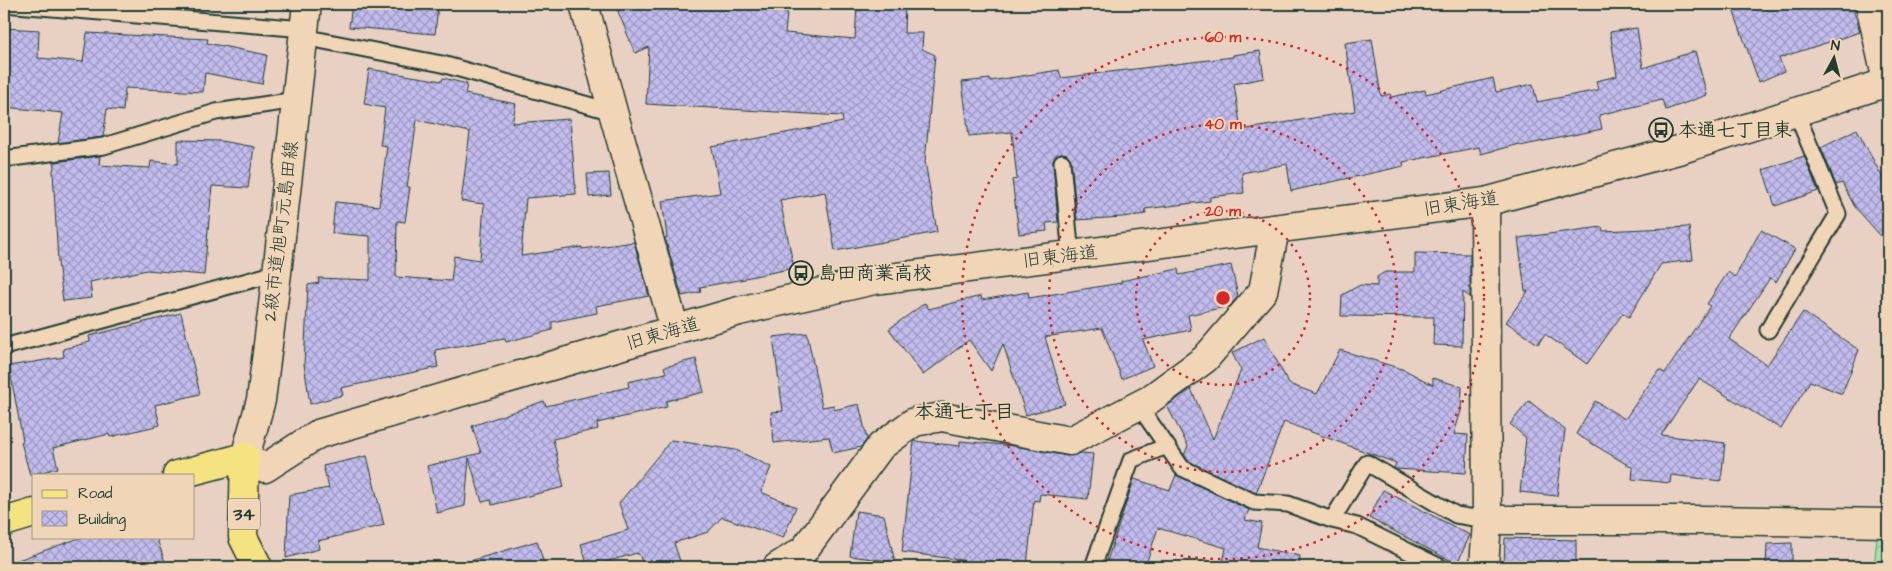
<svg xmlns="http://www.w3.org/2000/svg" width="1892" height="571" font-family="'Architects Daughter','Klee One',sans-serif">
<defs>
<pattern id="park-crowns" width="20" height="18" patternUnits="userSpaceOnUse" patternTransform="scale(1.25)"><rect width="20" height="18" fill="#a3e3ab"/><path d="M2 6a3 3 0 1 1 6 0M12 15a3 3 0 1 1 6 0" fill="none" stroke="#8cc494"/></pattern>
<pattern id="building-cross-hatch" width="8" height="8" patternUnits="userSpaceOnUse" patternTransform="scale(1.25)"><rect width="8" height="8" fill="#c2bbed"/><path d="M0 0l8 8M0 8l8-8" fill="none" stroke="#9d99c1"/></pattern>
</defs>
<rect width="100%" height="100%" fill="#e8d0c2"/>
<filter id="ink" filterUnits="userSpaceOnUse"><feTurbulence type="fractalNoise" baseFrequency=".02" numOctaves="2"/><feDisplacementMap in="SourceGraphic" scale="10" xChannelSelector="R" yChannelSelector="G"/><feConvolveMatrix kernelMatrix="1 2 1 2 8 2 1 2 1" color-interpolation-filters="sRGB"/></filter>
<g filter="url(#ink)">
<path fill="url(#park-crowns)" stroke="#619070" d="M1877,538h11v29h-14z"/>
<path fill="url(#building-cross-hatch)" stroke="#1f3d34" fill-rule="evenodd" d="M352,4h86l-3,30 -86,-7z
M615,4h173l-3,29 70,6 2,-35h48l-1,29h19l-1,16 13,6 -10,106 12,71 -102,19 -10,-59 -45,8 14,68 -49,10v1l-45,8 1,5 -19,4 -17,-58 2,-1 -5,-36 58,-8 -8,-46 131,-25 -1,-6 -196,-12 3,-57 -14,6z
M1731,4h121l8,28 -81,26 5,13 -25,11z
M4,28l35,2 -1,28 45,4 4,-29 121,6 -1,4 60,12 -5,29 -57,-11 -2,19 -78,-4 -2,23 -16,-2 -4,28 -45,6 5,-30 -59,-6z
M1637,28l6,40 52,-17 12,44 -41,15 -4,-10 -63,15 3,14 -82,17 -1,-2 -38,10 -2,-7 -76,15 1,4 -113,25 -4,-27 -45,9 2,20 -34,4v4l-65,8 1,5 -24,3 -45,3 -6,-59 -5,-7 -5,-1 -7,5 -1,5 5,59 -12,1 1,8 -28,3 -7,-54 5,-1 -5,-47 -43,4 -7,-54 28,-3v2l69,-11 2,8 172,-21v-2l27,-4 4,27 -30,6 7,46 114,-19 -10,-68 27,-4 9,57 9,-2 1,3 34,-7 1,4 67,-16 3,14 37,-8 4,18 61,-12 -2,-9 21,-5 -7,-44z
M369,69l73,12 1,-3 24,6 -2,10 51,10 -4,19 58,-4 6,75 -50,4 -5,58 61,-9v2l52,-7 15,54 -53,10 1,7 -45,9v8l-46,12 -1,-4 -70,12 3,17 -97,21 2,7 -33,9 -6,-40 4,-79 11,-2 -1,-5 52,2v-44l-38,-3 3,-31 44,4 8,-60 -7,-1 5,-37 -21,-4zM417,120l53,12 -9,69 23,3 -4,56 -26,-4 -3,25 -55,-4 1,-56 8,1 5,-35h-3z
M1857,129l31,59v56l-33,-37 -13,-24 -6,2 -15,-38z
M178,140l43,1 33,6 -6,41 -36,-2 -8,89 -57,-5 -57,12 2,16 -29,3 -5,-39 -5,-91 2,-9 45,-6 -1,9 51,3 1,-7 27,3z
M1804,156l14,35 -43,15 -12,-36z
M609,173l2,22 -22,2 -2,-23z
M1602,227l1,4 86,-4 4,33 -32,4 -32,53 -6,-4 -36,51 -42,-30 -7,10 -32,-22 22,-31h-3l-7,-53z
M1761,230l34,19 -19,33 -6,-4 -41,61 38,26 36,-53 56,38 -17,44 -32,-13 -29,48 -82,-50 -38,56 64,8 -4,38 -50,-6 -1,8 -38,-4 1,-11 -57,-34 19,-33 30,18 34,-49 6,3 45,-67 -3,-2 21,-32 7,5z
M1415,253l55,1v43l-7,-5 -1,54 -29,-1 1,-28 -93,-1 1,-21 18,-10 17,1v-9l8,-5h30z
M1231,265l7,31 -8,10 -42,9 3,15 -48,10 10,26 -31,13 -20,-51 -57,9 20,67 -39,11 -23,-71 -12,27 -22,-31 -46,35 -34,-46 36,-26 4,6 52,-13 1,4 46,-8 1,6 92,-15v-2l57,-12 1,6z
M181,313l19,81 -45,11 5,20 -50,12 -1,-3 -56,14 5,20 -28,7 -9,-33 2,-1 -14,-75 55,-9 -1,-8 27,-7 -1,-6z
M807,333l15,74 12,-2v5l25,-6 8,35 -6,8 -28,6 -4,-16 -55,6 -3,-31 12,-1 -10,-74z
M1264,337l25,47 28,10 23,-44 65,20 28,15v-7l29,9 -1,24 -7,23 14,1 -2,38 -71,-4 -1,-1 2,-5 -112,-41 -28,71 -68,-32 -4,-6 4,-9 -21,-40 24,-17 22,50 28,-69 -9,-17z
M696,359l8,33 -38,9 1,6 -70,16 1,6 -45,10 11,48 -72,18 -1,-5 -9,2 -13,-44 -4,48 -28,7 -10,-47 54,-13 -9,-27 72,-25 2,5 83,-19 -1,-5 38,-9 -2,-6z
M1529,401l36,29 -8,66 -37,-4 6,-54 -16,-14z
M671,440l65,10 35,17 -10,25 35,15 -13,31 -61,-21 -14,15 -34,11 8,24h-38l-5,-13h-2v-1l-49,14 -7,-23 47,-14 -9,-27z
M914,441l46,5v-5l54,5 53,10 14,-3 12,1 -5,45 -48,-5 -1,7 -5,-1 -7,66 -37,-2 -88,-12z
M367,456l17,69 -66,16 1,8 -33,9 3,-63 40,-7 -6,-22z
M1176,475l73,35 -4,10 17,3 -5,24 43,9 -1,11h-77l4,-19 -68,-20 -13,39h-40l29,-88 36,11z
M1383,490l87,45 -13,29 -88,-46z
M856,511l28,4 11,47 -45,-6z
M82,537h74l11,30h-160v-3z
M1505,538l71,2v27h-72z
M537,541l8,26h-74l-1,-6z
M1792,543v24h-26l1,-23z"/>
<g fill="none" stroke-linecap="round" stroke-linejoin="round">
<g stroke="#1f3d34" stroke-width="19">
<path id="service" d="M4,4l300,25
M303,37l139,27 171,48
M4,159l100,-13 112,-34 80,-12
M1062,162l9,94
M1768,330l70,-116 -42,-102
M4,347l273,-74
M1139,406l43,62 72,34 34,2 44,16 25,6 83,41
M1332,520l35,-57 89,52 31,5
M1093,567l38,-107 36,-14"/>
</g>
<g stroke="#1f3d34" stroke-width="31">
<path id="minor" d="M584,4l29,108 62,218
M1870,4l18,82
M1487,520h217l184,3
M777,567l27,-17 77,-104 33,-24 28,-5 128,24 79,-41 56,-41 58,-68 12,-62
M1484,567l3,-47 -2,-318"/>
</g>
<g stroke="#1f3d34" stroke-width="31">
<path id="tertiary" d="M307,4l-30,269 -16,127 -16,57 20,11 53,-34 421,-123 135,-31 611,-78 197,-53 206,-67"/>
</g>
<g stroke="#1f3d34" stroke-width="31">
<path id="primary" d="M177,475l68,-18 -2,80 15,30
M4,522l30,-9"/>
</g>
<use href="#service" stroke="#f1d5b7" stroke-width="15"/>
<use href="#minor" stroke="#f1d5b7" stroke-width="28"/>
<use href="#tertiary" stroke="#f1d5b7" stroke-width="28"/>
<use href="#primary" stroke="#f5e382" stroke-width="28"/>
</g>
</g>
<g fill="none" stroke="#d62828" stroke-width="2.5" stroke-dasharray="2.5 5">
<circle cx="1223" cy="298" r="87"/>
<circle cx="1223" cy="298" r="174"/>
<circle cx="1223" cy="298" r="261"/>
</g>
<defs>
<g id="bus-ring" transform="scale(1.25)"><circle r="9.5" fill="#f1d5b7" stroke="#1f3d34" stroke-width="1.5"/><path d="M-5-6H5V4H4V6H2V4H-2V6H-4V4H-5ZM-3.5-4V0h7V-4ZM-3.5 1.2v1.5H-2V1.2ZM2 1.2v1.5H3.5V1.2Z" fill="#1f3d34"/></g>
</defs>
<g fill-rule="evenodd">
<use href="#bus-ring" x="1661" y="130"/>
<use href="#bus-ring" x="801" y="273"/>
</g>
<g text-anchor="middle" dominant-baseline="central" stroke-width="4" stroke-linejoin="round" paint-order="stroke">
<rect fill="#f1d5b7" stroke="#5e6b5b" stroke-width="1" x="228" y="498.5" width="32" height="31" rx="4"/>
<g font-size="18" font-weight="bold" fill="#1f3d34">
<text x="244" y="514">34</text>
</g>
<g font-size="19" font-weight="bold" fill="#1f3d34" stroke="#f1d5b7" text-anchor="start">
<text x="1678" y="130">本通七丁目東</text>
<text x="818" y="273">島田商業高校</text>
</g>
<g font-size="19" fill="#1f3d34" stroke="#f1d5b7">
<text transform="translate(1461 204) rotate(-9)">旧東海道</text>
<text transform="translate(281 231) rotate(-83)">2級市道旭町元島田線</text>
<text transform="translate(1060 257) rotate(-7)">旧東海道</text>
<text transform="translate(663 334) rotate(-16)">旧東海道</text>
</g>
<g font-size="20" font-weight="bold" fill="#1f3d34" stroke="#f1d5b7">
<text x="964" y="412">本通七丁目</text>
</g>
</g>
<circle cx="1223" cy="298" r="8" fill="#d62828" stroke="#f1d5b7" stroke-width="2.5"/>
<g font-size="15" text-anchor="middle" font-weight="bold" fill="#d62828" stroke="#f1d5b7" stroke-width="4" stroke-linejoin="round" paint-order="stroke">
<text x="1223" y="42">60 m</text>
<text x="1223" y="129">40 m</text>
<text x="1223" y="216">20 m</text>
</g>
<rect width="1892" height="571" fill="none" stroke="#f1d5b7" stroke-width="20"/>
<rect x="10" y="10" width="1872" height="551" fill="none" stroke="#1f3d34" stroke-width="2" filter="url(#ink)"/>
<rect x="32" y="474" width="162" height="65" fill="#f1d5b7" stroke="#9d9883"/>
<rect x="42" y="490" width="25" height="8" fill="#f5e382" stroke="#9d9883"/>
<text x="78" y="498" font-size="15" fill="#1f3d34">Road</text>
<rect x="42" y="511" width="25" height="15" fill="url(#building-cross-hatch)" stroke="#9d9883"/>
<text x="78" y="524" font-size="15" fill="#1f3d34">Building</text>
<g transform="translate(1834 58) rotate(7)" stroke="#f1d5b7" stroke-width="4" paint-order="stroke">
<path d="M0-4L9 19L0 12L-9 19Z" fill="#1f3d34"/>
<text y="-8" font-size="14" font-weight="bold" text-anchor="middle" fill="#1f3d34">N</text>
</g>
</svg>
